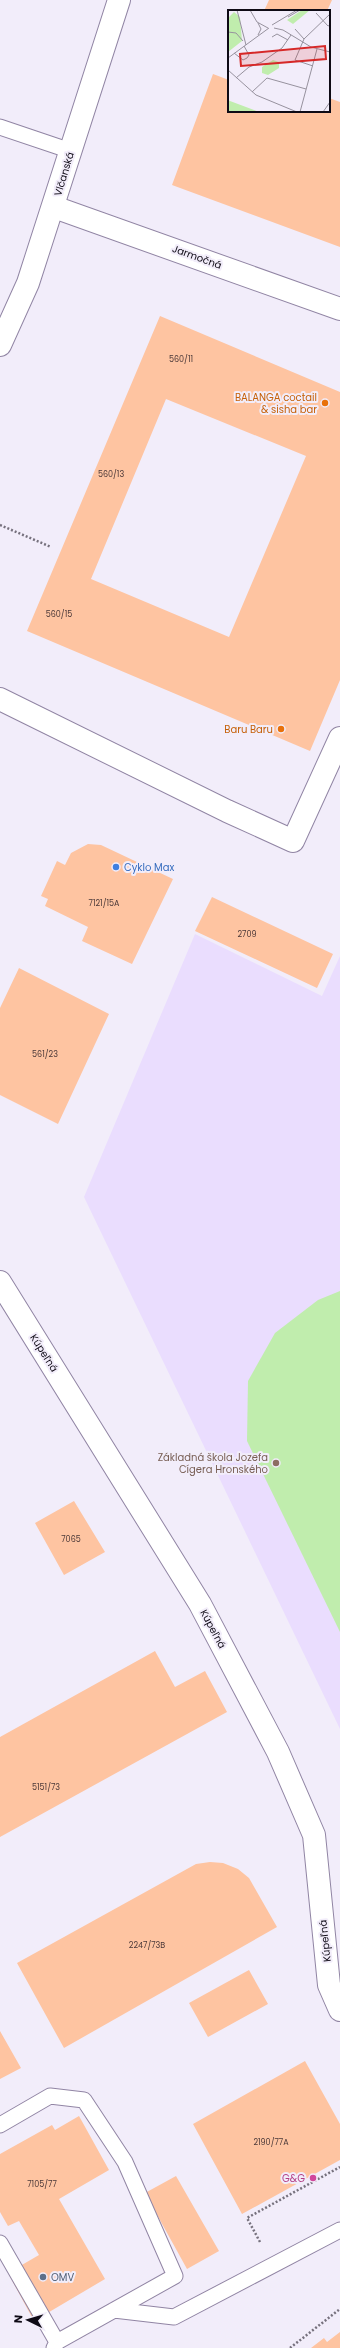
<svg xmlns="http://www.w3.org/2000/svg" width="340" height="2348" font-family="Poppins,sans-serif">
<rect width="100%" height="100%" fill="#f2edfa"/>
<path fill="#eaddfe" d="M195,934l127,62 18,-40v773l-256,-532z"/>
<path fill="#c0edad" d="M340,1291v341l-93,-191 1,-60 27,-48 43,-33z"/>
<path fill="#fec4a1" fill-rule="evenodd" d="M269,0h63l-5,11h-63z
M213,74l16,6v31h100v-13l11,4v145l-168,-62z
M160,316l180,76v288l-30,71 -283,-120zM166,399l140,57 -77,181 -138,-58z
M88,844l13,1 72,34 -41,85 -50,-23 6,-14 -43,-21 3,-7 -7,-3 16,-35 8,4 6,-12z
M212,897l121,57 -16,34 -122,-57z
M19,968l90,46 -51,110 -58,-29v-87z
M74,1501l31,51 -41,23 -29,-52z
M155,1651l20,36 30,-16 22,41 -227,125v-100z
M210,1862l13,1 15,6 11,9 28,49 -213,121 -47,-85 179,-99z
M249,1970l19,34 -60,33 -19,-34z
M0,2031l21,37 -21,11z
M305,2061l35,63v36l-98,54 -49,-90z
M79,2116l30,54 -50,29 46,80 -71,42 -26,-48 31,-18 -20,-34 -11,5 -8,-14v-58l52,-29 3,5z
M176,2176l43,75 -32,18 -42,-76z
M340,2332v16h-29l13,-10 3,4z"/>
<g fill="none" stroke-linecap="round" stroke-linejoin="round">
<g stroke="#9185a4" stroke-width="17">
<path id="lane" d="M0,127l71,24
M0,2125l50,-29 34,4 41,62 50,114 -118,66 -3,6
M0,2243l57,99
M114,2310l60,7 166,-87"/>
</g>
<g stroke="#9185a4" stroke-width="24">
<path id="street" d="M54,207l286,102
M0,699l227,112 66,30 47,-103
M0,1282l200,322 78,148 36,83 15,150 11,25"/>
</g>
<g stroke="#9185a4" stroke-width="24">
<path id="secondary" d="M0,345l28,-62 91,-283"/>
</g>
<path stroke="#76717d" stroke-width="2.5" stroke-dasharray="2 2" stroke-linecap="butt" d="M0,525l51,22
M260,2242l-13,-24 93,-51
M290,2348l50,-39"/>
<use href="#lane" stroke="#fff" stroke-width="15"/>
<use href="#street" stroke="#fff" stroke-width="22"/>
<use href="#secondary" stroke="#fff" stroke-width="22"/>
</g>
<g fill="#e8710a" stroke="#f2edfa" stroke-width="1.5">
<circle cx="325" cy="403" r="4"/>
<circle cx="281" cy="729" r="4"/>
</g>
<circle fill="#3f7fe0" stroke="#f2edfa" stroke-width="1.5" cx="116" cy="867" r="4"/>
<circle fill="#8d6e63" stroke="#f2edfa" stroke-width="1.5" cx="276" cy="1463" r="4"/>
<circle fill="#d1479c" stroke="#f2edfa" stroke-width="1.5" cx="313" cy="2178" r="4"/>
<circle fill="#5c6f8a" stroke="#f2edfa" stroke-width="1.5" cx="43" cy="2277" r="4"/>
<g text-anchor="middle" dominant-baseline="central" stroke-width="4" stroke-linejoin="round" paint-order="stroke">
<g font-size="8" fill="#4a3838">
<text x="181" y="359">560/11</text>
<text x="111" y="474">560/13</text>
<text x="59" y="614">560/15</text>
<text x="104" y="903">7121/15A</text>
<text x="247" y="934">2709</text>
<text x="45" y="1054">561/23</text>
<text x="71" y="1539">7065</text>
<text x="46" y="1787">5151/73</text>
<text x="147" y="1945">2247/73B</text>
<text x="271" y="2142">2190/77A</text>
<text x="42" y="2184">7105/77</text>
</g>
<g font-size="10" fill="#0e0a15" stroke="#f2edfa">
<text transform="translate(64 174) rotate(-73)">Vlčanská</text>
<text transform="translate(197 257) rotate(20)">Jarmočná</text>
<text transform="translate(44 1353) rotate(58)">Kúpeľná</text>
<text transform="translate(213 1629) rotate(62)">Kúpeľná</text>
<text transform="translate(325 1941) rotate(-96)">Kúpeľná</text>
</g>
<g font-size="10" fill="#c56008" stroke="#f2edfa" text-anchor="end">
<text x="317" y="397">BALANGA coctail<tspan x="317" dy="12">&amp; sisha bar</tspan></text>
<text x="273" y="729">Baru Baru</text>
</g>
<g font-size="10" fill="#366cbe" stroke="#f2edfa" text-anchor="start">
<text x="124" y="867">Cyklo Max</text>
</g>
<g font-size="10" fill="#785e54" stroke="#f2edfa" text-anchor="end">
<text x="268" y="1457">Základná škola Jozefa<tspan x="268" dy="12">Cígera Hronského</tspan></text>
</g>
<g font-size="10" fill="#b23c85" stroke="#f2edfa" text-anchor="end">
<text x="305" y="2178">G&amp;G</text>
</g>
<g font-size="10" fill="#4e5e75" stroke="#f2edfa" text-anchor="start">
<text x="51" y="2277">OMV</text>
</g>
</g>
<g transform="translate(228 10)">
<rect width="102" height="102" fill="#f2edfa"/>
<path d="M74,0h8l-17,14 -6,-4zM6,2l6,5 2,24 -14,11v-34zM45,50l6,2v6l-11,7 -6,-2v-6zM0,90l2,1 29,11h-30z" fill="#c0edad"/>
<path fill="none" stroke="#97929e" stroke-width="1" d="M9,0l9,35M22,0l7,12 11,6M88,3l12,13 2,-1M60,7l12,-7M30,13l3,6 -3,6M44,15l25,-15M46,18l9,2 28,17 19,5M67,19l9,10M0,22l8,1 7,8M44,27l5,-3 11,6M6,43l9,7 4,-2 2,-3 -5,-9M0,48l41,-30M85,56l-18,-6 9,-21 26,-25M0,60l28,25 41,17M8,68l13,-11 13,-5 20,-14 9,-13M24,82l15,-14 39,11M72,102l17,-63M95,102l7,-10"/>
<path fill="#d62828" fill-opacity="0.15" stroke="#d62828" stroke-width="2" d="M97,36l1,13 -85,7 -1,-12z"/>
<rect width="102" height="102" fill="none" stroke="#0e0a15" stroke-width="2"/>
</g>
<g transform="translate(28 2320) rotate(275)" stroke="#f2edfa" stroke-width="3" paint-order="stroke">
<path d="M0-3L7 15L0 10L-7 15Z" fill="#0e0a15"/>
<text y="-6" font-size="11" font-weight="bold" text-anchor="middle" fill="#0e0a15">N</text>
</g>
</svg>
